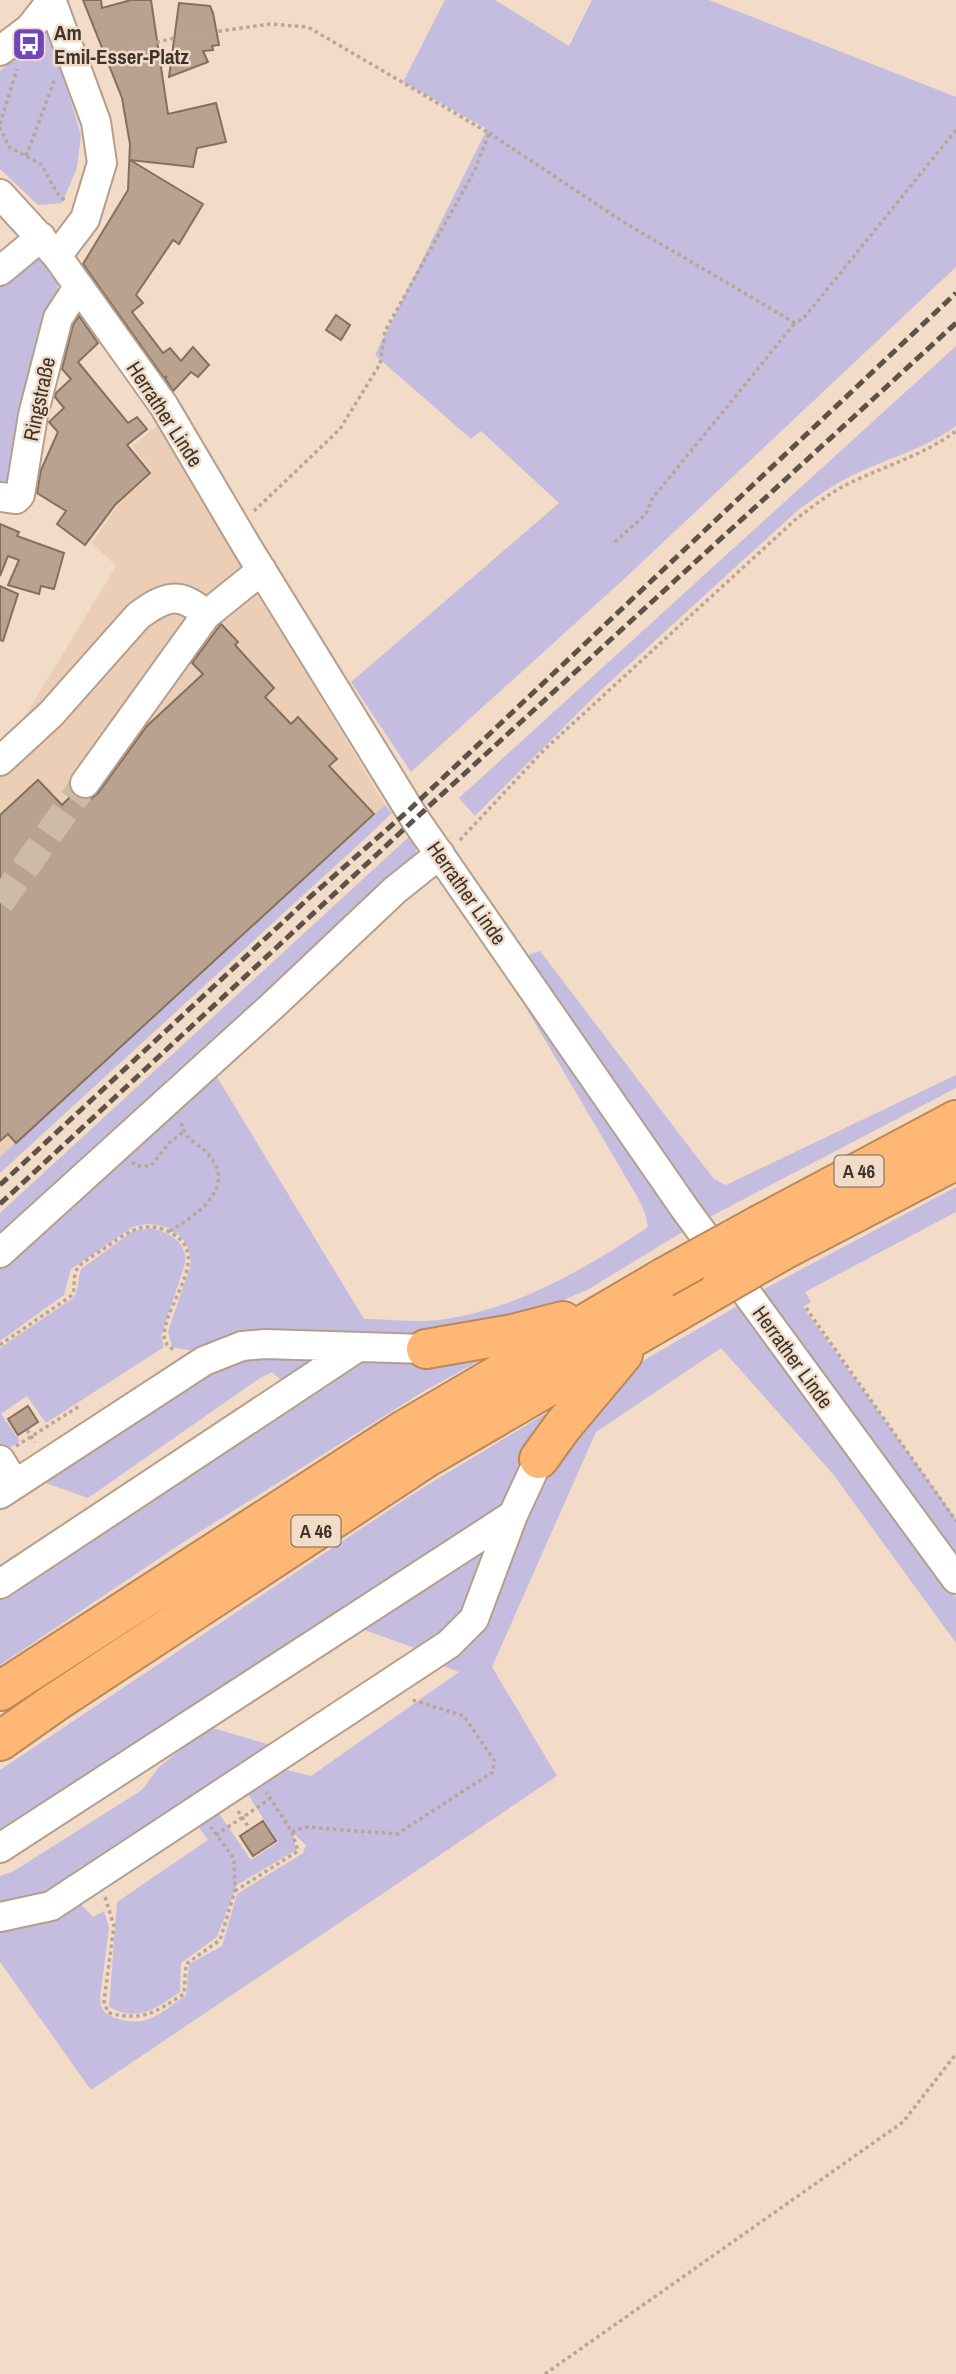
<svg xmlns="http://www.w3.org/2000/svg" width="956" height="2374" font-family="'Archivo Narrow',sans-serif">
<rect width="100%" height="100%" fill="#f2dbc7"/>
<path fill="#ebceb5" d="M158,425l227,380 -385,352v-417l24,-22 92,-152 -24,-23 24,-36 36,-35 -20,-26z"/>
<path fill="#c5bddf" d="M445,0h50l74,46 23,-46h117l247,97v170l-333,313 -212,192 -60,-90 208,-179 -78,-72 -10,8 -96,-84 112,-226 -84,-47z
M50,32l31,103 -4,33 -15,35 -24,2 -38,-36v-98z
M39,249l22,23 -51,207 -10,8v-207z
M956,346v80c-31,23 -68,32 -103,49 -20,10 -37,22 -55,35l-197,180 -126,126 -16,-18z
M385,805l7,8 -22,21 -370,339v-16z
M413,833l4,11 -2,13 -415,390v-34z
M540,951l163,214 11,14 12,6 230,-110v13l-252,132 -181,-263z
M505,972l181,258 -99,60 -70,30 -55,15 -244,7 -26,9 -20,-4 -4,-16 22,-64c5,-33 -32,-51 -59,-39l-60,41 -7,26 -64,46v-80l212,-192 152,250c25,0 51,4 75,1 77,-10 146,-51 209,-93l-3,-14 -7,-15z
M956,1187v25l-151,80 6,10 -8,5 153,212v46l-201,-271z
M151,1228c19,5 37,14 34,36l-24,72 3,11 -118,76 -19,-27 -26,18 19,27 -17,11 -3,-6v-98l73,-50c7,-9 4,-19 8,-29l52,-38z
M739,1305l13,22 204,271v45l-123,-169 -112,-126 -125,84 -104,235 65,109 -466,314 -91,-128v-32l79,-28 14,15 11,-6 5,17 -9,70c1,12 4,16 15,20 32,11 47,-6 71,-23l3,-31 33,-18 15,-52 66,-41 3,-8 -13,-12 3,17 -59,35 -20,52 -36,26 -1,29c-24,16 -41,31 -71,15l8,-105 91,-62 -10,-14 20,-14 33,48 27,-18 -32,-51 37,-22 28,7 148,-104 -18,-7 105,-198 83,-98z
M496,1349l-15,11 -57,31 -242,152 -182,122v-69l357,-236z
M245,1353l59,4 3,6 -4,8 -18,13 -13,-12 -12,6 -172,120 -51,-18 178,-117z
M568,1400l-66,110 -502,333v-73l416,-278z
M489,1543l-21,66 -45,42 -64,-23z
M209,1727l65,19 -35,18 -35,30 -150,99 -54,14v-31l14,-5 128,-81 17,-23z"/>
<path fill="#b9a390" stroke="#85705e" stroke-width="2" d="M83,0h18l1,8 29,-8h20l17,114 48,-11 10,39 -29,6 -4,19 -63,-7 73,44 -24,40 -6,-4 -37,55 7,8 -11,9 31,41 7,-5 11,13 12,-14 16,18 -11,12 -7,-5 -18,19 -8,-13 2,-2 -3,2 -81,-114 45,-74 2,-46 -8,-46z
M179,3l31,3 3,7 6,32 -7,1 1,4 -10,1 5,11 -39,15z
M336,315l14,10 -9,15 -15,-10z
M79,316l19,27 -20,19 50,61 9,-6 10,12 -20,16 23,28 -35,32 -30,40 -28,-21 9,-13 -29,-18 4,-23 17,-38 -9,-10 15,-14 -9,-11 1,-4 15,-14 -9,-10 11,-44z
M0,524l19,8 -2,4 47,17 -10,36 -13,-3 -2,8 -31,-9 11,-25 -11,-4 -8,20z
M0,586l18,8 -15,47 -3,-1z
M221,624l17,18 -3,3 39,43 -9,9 26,27 7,-7 39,42 -8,7 45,48 -358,329 -8,-9 -8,7v-326l38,-35 24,25 11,-11 11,6 8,-2 6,-5 49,-67 56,-52 -11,-11z
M28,1406l10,16 -20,13 -10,-16z
M263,1821l13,20 -23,15 -13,-20z"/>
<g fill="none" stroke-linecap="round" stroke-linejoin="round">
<path stroke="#cebaa8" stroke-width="28" stroke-dasharray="28 14" stroke-linecap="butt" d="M0,903l85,-120"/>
<g stroke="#b59f8c" stroke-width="32">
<path id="minor" d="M52,2l44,120 6,41 -17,56 -28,37
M0,51l30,-23 22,-28
M0,194l57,62 107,150 82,139 169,274 270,390 271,370
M0,271l41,-34
M0,497l16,2 4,-4 13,-80 25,-97 20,-31
M0,761l51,-47 87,-98c27,-20 42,-26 68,-1
M85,783l121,-168 56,-45
M0,1253l270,-245 125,-118 45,-36
M0,1460l15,24
M0,1494l204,-133 38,-15 23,-2 161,5
M0,1584l358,-237
M0,1848l513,-333
M0,1917l51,-11 398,-262 25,-25 39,-104 26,-56"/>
</g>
<g stroke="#ba895b" stroke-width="42">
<path id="highway" d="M763,1223l193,-103
M780,1252l176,-92
M426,1349l87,-15 50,-13
M539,1459l23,-32 61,-73
M0,1691l404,-261 259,-152
M0,1741l54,-38 375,-247 292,-170"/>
</g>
<path stroke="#b9a696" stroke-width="3.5" stroke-dasharray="3.5 3.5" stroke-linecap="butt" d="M95,56l89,-20 86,-12 38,3 181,106 -14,37 -90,161 -5,33 -40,65 -87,83
M0,124l17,-55
M0,127l9,20 32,17 16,29 8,8
M489,133l133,88 173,102 8,-4 153,-189
M26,156l29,-77
M615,542l31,-28 6,-15 143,-176
M460,840l85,-91 251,-230c16,-12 32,-25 50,-34 37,-19 77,-29 110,-54
M132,1162l5,4h14l18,-23 14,-11
M170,1231c26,-16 68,-43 38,-77 -13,-14 -24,-13 -27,-34
M806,1308l150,213
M0,1345l71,-49c5,-7 2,-12 4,-21 1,-11 18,-19 27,-25 21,-14 37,-30 63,-20 52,21 1,70 -1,105 0,7 4,13 12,15
M27,1430l8,12
M16,1446l65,-41
M238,1811l12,18
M292,1832l13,-5 92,7 96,-62 1,-12 -30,-44 -55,-17
M216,1835l54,-36
M235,1891l63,-40 -6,-19 -26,-40
M105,1897l9,29 -10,75 4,12c38,8 45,0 76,-19l2,-30 34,-24 15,-49 -1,-32 -23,-32
M545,2374l358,-252 53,-68"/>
<use href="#minor" stroke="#fff" stroke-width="28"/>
<use href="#highway" stroke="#feb775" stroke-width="38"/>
<path stroke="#5d5248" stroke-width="5" stroke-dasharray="10 5" stroke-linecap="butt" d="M0,1185l310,-288 99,-87 547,-517
M0,1204l415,-385 541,-496"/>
<g stroke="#ba895b" stroke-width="42" stroke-linecap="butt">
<path id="highway-bridge" d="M663,1278l100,-55
M721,1286l59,-34"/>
</g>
<use href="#highway-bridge" stroke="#feb775" stroke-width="38"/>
</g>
<defs>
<g id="bus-square" transform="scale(1.75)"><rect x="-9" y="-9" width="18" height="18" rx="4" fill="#7245bd" stroke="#f2dbc7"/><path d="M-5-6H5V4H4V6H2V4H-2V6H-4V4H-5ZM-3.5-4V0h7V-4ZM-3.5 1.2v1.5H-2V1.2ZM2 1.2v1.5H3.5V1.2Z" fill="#fff"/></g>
</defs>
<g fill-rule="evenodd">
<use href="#bus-square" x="29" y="44"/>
</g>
<g text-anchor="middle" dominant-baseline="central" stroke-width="5" stroke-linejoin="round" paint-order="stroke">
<g fill="#f2dbc7" stroke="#73665a" stroke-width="2">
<rect x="834.5" y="1155.5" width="49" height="31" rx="5"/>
<rect x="291.5" y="1515.5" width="49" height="31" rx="5"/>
</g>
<g font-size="19" font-weight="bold" fill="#3d342c">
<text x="859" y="1171">A 46</text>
<text x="316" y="1531">A 46</text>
</g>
<g font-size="21" font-weight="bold" fill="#3d342c" stroke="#f2dbc7" text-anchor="start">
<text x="54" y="32">Am<tspan x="54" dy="24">Emil-Esser-Platz</tspan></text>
</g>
<g font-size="21" fill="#3d342c" stroke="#f2dbc7">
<text transform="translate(39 399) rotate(-78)">Ringstraße</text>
<text transform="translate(165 414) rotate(57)">Herrather Linde</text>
<text transform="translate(467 893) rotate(55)">Herrather Linde</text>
<text transform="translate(793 1357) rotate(54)">Herrather Linde</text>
</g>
</g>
</svg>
